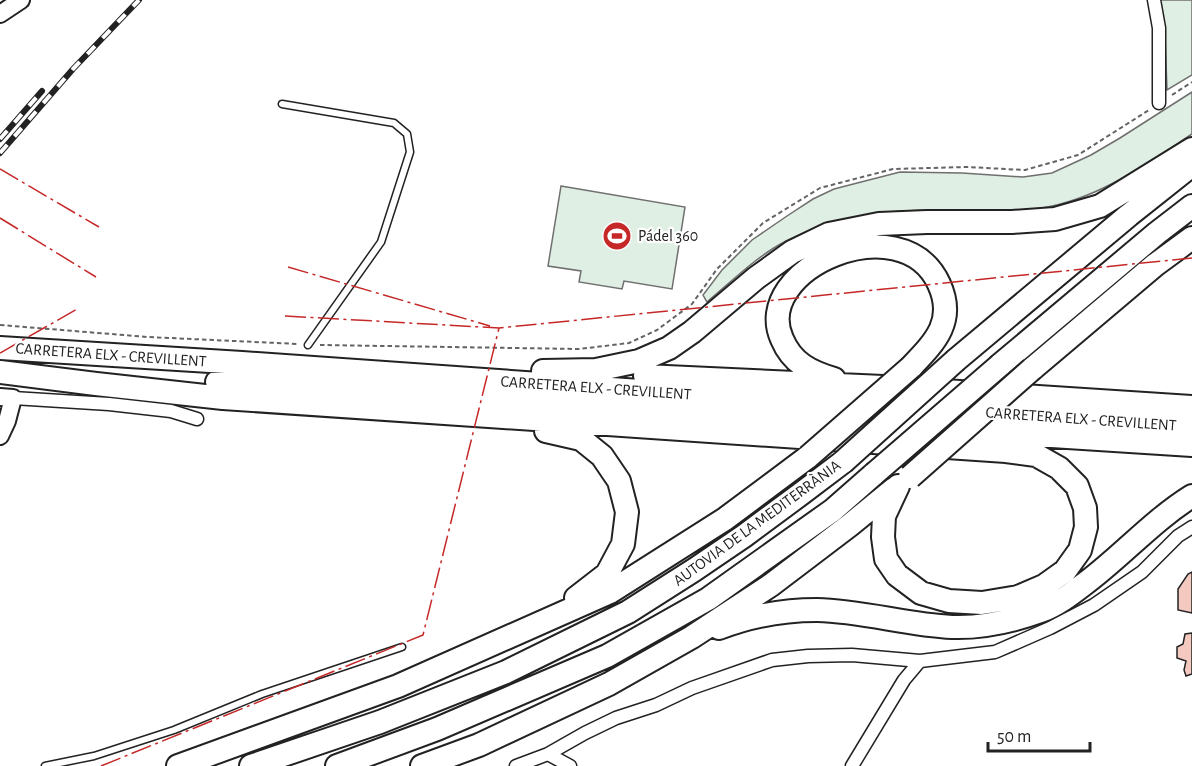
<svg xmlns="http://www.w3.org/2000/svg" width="1192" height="766" font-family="'Alegreya Sans',sans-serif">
<rect width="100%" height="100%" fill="#fff"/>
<path fill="#e0efe3" stroke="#6f6f6f" stroke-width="1.5" d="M1159,0h33v75l-25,15 -2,-55z
M1192,92v42c-47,31 -94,65 -150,74 -34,6 -71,2 -105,2 -53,0 -104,6 -151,31 -29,15 -54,40 -79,61l-4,-7 19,-25 30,-30 35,-24 26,-17 21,-10 66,-17 62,1 61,4 29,-4 39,-18 29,-17z
M561,186l124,21 -13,82 -48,-8 -2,8 -43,-7 2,-11 -33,-5z"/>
<path fill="#f3c9c0" stroke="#222" stroke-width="1.5" d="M1192,572v41l-14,-3v-21l10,-15z
M1192,633v41l-6,2 -2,-6 2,-9 -9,-3v-11l6,-3 2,-10z"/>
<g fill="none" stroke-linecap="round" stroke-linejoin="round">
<g stroke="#222" stroke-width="9">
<path id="lane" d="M282,104l112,19 13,11 3,18 -29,90 -73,103
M45,766l49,-10 80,-26 88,-36 140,-47"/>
</g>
<g stroke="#222" stroke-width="15">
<path id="street" d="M1154,0l5,28v75
M13,398l96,6 62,7 26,8
M548,754l37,-21 31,-15 40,-13 36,-17 80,-28 36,-4 44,-1 68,6
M516,766l32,-12 22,12
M852,766l52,-86 16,-19 75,-9 55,-24 44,-23 48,-33 36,-36 14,-9"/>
</g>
<g stroke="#222" stroke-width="20">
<path id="secondary" d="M0,14l21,-14
M0,397l13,1 -6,23 -7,15"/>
</g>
<g stroke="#222" stroke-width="26">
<path id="highway" d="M0,348l242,15 498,35 452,28
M956,360l173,-145 63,-50
M1000,365l157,-132 35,-27
M1032,369l123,-104 37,-27
M543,371l53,-1 43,-9 30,-13 23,-16 64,-54 36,-26 37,-18 50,-10 48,-2h85l43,-3 45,-13 92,-57
M0,372l96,12 127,14 783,53 30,4 23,13 18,18 8,22 1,19 -6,23 -15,21 -21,15 -26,11 -36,6 -33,-2 -28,-8 -24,-18 -11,-16 -3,-22 1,-21 14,-30
M645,376l238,11 309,20
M834,379c-24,-7 -42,-16 -52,-40 -32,-70 120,-136 157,-55 17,37 -4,58 -28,83
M217,382l975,63
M546,431l35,8 21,17 17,25 8,31 -4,32 -16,30 -31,24
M719,628c31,-12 65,-18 98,-18 46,1 90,15 135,17 30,1 61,-6 89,-16 16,-6 29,-16 42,-26 38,-28 69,-64 109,-89
M178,766l220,-80 212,-94 115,-73 83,-62
M251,766l129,-44 126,-50 122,-60 66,-42 50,-34 58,-43 41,-31
M337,766l100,-37 170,-73 101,-57 125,-89 41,-36
M422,766l57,-21 130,-61 83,-47 79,-52 79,-60 44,-36"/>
</g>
<path stroke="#646464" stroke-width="2" stroke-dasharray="4.5 3" stroke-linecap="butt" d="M1172,95l20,-13
M0,325l148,12 151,7
M320,345l259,4 50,-6 28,-13 35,-26 25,-35 46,-46 57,-35 73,-19 74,-2 58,3 53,-15 71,-45"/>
<use href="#lane" stroke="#fff" stroke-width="6"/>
<use href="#street" stroke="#fff" stroke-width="12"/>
<use href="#secondary" stroke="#fff" stroke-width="16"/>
<use href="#highway" stroke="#fff" stroke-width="22"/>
<g stroke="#222" stroke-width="6">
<path id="rail" d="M0,139l42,-48
M0,153l73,-84 66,-69"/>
</g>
<use href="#rail" stroke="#fff" stroke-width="4" stroke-dasharray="11" stroke-linecap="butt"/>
<g stroke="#222" stroke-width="26" stroke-linecap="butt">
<path id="highway-bridge" d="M808,457l103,-90
M843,462l113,-102
M874,474l126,-109
M910,477l122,-108"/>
</g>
<use href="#highway-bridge" stroke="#fff" stroke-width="22"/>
<path stroke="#c62828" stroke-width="1.5" stroke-dasharray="21 4.5 3 4.5" stroke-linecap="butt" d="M0,169l99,58
M0,218l96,59
M288,267l202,59
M285,316l214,12 693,-70
M0,353l79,-45
M101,766l322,-131 76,-307"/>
</g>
<defs>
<g id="stadium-disc" transform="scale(1.5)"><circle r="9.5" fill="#c62828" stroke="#fff"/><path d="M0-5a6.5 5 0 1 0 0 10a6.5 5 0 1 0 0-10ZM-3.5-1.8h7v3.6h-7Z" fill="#fff"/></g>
</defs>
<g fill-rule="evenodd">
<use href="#stadium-disc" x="617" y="236"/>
</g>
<g text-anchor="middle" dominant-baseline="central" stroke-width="4.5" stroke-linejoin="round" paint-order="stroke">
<g font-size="16" fill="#222" stroke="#fff" text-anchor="start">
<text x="638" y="236">Pádel 360</text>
</g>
<g font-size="16" fill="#222" stroke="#fff">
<text transform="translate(111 355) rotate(4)">CARRETERA ELX - CREVILLENT</text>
<text transform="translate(596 388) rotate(4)">CARRETERA ELX - CREVILLENT</text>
<text transform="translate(1081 419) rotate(4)">CARRETERA ELX - CREVILLENT</text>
<text transform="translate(757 523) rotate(-36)">AUTOVIA DE LA MEDITERRÀNIA</text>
</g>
</g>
<path d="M988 742v9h102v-9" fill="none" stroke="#222222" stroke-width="3"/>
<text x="997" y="742" font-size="18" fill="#222222" stroke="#ffffff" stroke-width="4.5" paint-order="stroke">50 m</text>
</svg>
